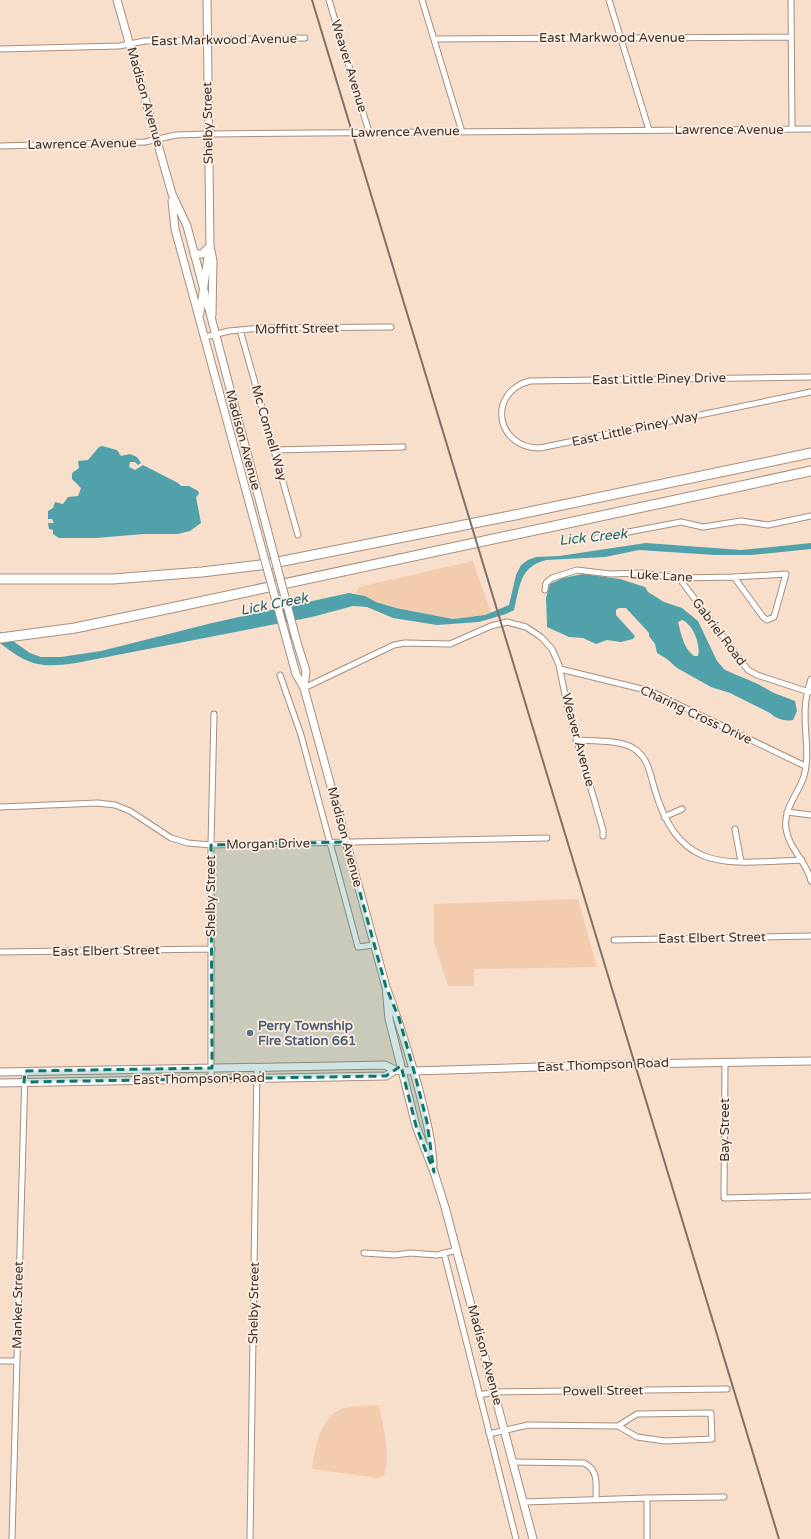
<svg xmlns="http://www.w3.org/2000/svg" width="811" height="1539" font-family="'Varela Round',sans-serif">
<rect width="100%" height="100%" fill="#f8dfcc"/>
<path fill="#f3ccae" d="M473,561l18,52 -6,2 -32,4 -57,-11 -20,-6 -20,-9 3,-6z
M578,899l19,68 -123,2v17h-26l-14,-44v-38z
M379,1405c4,23 12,47 5,71l-7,2 -65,-9c3,-20 8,-52 29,-60 11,-4 26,-3 38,-4z"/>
<path fill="#50a1aa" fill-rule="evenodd" d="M102,446l15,4 4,6 9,-2 7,3 4,6 -3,2 -3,-3h-5l-1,5 6,3 8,-5 35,18 3,3h8l9,5 1,3 -3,3 5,26 -11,8 -12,3h-34l-48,4h-37l-6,-4v-4l-4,-1 -1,-6h6l-2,-4h-4v-8l5,-3 2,-6 8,2 5,-7 10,-1 3,-8 -9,-9v-6l7,-5 -1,-7 10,-1 11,-13z
M646,543l95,7 70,-7v6l-60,6h-36l-76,-5 -34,7 -59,3c-27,7 -26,27 -32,50l-8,4 -27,8 -42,3 -44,-7 -26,-11 -14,-1 -41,11 -236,46c-36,5 -47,3 -76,-20v-11l30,21 11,4h20l40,-6 111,-28 137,-30 16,3 11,6 20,6 57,11 32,-4 24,-10 7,-30 5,-10 7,-5 8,-3 23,-1z
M583,574l37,5 25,8 3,5 16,10 18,6 16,13 19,40 8,9 33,14 16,9 21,8 2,10 -4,9c-8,2 -18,-2 -23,-7l-40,-20 -19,-6 -34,-19 -10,-9 -10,-6 -2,-9 -6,-8v-3l-23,-25h-7l-3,2v5l19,21 -2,3 -12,3 -14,-2 -11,4 -13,-6 -14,-1 -22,-10v-4l-1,-25 4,-14 13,-6zM682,620c11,4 19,25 16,36h-4c-10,-7 -13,-22 -16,-34z"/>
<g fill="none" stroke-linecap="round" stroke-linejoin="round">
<g stroke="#a68f7e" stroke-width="7">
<path id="street" d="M329,0l40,132
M422,0l40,132
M609,0l40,130
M791,0l1,129
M434,39l357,-2
M0,49l119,-3 26,-5 160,-3
M0,146l145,-4 31,-7 32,-1 603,-5
M240,330l58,205
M205,337l24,-6 33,-3 129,-1
M811,377l-281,4c-43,11 -35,67 10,67l271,-56
M274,450l129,-3
M597,538l84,-16 22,5 38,-6 27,4 43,-9
M679,578l69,92 9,5 52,17
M545,590l1,-7 6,-5 25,-8 33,4 31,-1 38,5 55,-1 52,-3 -12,43 -7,3 -4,-3 -29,-40
M560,669l90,22 155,75
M280,675l21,60 57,212 16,-2
M811,679c-2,7 -4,14 -5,21 -4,25 5,51 -2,76 -6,19 -21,32 -18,53 3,20 21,33 25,52
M304,688l90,-43 11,-2 45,1 41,-18 16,-4 19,5 15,10 11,12 7,16 9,45 35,120v6
M576,740c16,1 44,0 57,8 14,8 17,24 21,39 25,88 72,76 148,73
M0,807l98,-4 17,2 15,6 41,27 17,5 23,2 336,-7
M787,812l24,3
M664,817l18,-8
M735,829l6,33
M614,940l197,-4
M0,952l212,-3
M725,1062l-1,136 87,-2
M211,1079v-234l3,-131
M364,1253l31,2 15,-2 27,2 20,-5
M444,1253l72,286
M0,1361h17
M479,1395l16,-3 232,-3
M489,1434l39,-9 90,1 19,11 28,4 47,-2 -1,-26 -74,1 -19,12
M514,1462l70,1c15,7 12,22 12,37
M647,1498l77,-1
M524,1502l123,-4v41
M12,1539l13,-468
M250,1539l7,-472"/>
</g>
<g stroke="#a68f7e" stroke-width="9">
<path id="secondary" d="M117,0l55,194 15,32 84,318
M207,0l3,246 3,15 -1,54
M172,201l3,28 86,317
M194,254h8l8,-8
M200,313l9,-63
M296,639l10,32 -2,16
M287,641l9,33 8,14 82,299c13,34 23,67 33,103 6,25 13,49 14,75
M386,987l3,32 27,107 18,46 11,35 88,332
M0,1072l385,-7 10,5 19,1 221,-7 176,-3
M0,1083l386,-7 9,-6"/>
</g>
<g stroke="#a68f7e" stroke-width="11">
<path id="highway" d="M0,579h113l89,-7 66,-8 242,-48 301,-63
M0,638l75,-10 96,-20 640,-137"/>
</g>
<use href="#street" stroke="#fff" stroke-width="5"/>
<use href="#secondary" stroke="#fff" stroke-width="7"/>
<use href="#highway" stroke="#fff" stroke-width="9"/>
<path stroke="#807166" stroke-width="2" d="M312,0l467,1539"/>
<g stroke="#a68f7e" stroke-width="9" stroke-linecap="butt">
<path id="secondary-bridge" d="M271,544l25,95
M261,546l26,95"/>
</g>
<use href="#secondary-bridge" stroke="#fff" stroke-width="7"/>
</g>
<path fill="#0f766e" fill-opacity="0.2" stroke="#0f766e" stroke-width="3" stroke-dasharray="8 5" stroke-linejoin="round" d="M346,842l40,145 13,31 15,53 13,51 7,50 -18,-46 -15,-60 -15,10 -362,6 1,-11 187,-3 -1,-223z"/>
<circle fill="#5c6f8a" stroke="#fdeee3" stroke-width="1.5" cx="250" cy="1033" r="4"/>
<g text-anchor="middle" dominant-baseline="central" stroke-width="3.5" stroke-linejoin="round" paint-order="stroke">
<g font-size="13" fill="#3d332c" stroke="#fdeee3">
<text x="612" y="38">East Markwood Avenue</text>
<text transform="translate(224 40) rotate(-1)">East Markwood Avenue</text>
<text transform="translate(349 66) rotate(73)">Weaver Avenue</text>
<text transform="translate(145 97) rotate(74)">Madison Avenue</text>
<text transform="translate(208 123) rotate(-91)">Shelby Street</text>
<text x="729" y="130">Lawrence Avenue</text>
<text transform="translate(405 132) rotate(-1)">Lawrence Avenue</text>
<text transform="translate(82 144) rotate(-1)">Lawrence Avenue</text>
<text transform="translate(297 329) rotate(-1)">Moffitt Street</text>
<text transform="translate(659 379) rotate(-1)">East Little Piney Drive</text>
<text transform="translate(635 429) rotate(-12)">East Little Piney Way</text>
<text transform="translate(269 433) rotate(74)">Mc Connell Way</text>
<text transform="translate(243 440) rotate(75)">Madison Avenue</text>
<text transform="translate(661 576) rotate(3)">Luke Lane</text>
<text transform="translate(719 632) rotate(53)">Gabriel Road</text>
<text transform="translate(696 715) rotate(25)">Charing Cross Drive</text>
<text transform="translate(578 740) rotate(75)">Weaver Avenue</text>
<text transform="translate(345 837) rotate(75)">Madison Avenue</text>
<text transform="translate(268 844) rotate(-1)">Morgan Drive</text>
<text transform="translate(211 896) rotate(-90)">Shelby Street</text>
<text transform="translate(712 938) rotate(-1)">East Elbert Street</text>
<text transform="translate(106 951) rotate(-1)">East Elbert Street</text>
<text transform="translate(603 1065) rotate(-2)">East Thompson Road</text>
<text transform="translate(199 1079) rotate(-1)">East Thompson Road</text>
<text transform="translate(725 1130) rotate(-90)">Bay Street</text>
<text transform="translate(254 1303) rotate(-89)">Shelby Street</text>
<text transform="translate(18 1305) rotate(-89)">Manker Street</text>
<text transform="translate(485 1355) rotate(75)">Madison Avenue</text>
<text transform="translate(603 1391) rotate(-1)">Powell Street</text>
</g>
<g font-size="13" font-weight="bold" fill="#4e5e75" stroke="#fdeee3" text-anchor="start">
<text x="258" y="1026">Perry Township<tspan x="258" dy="15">Fire Station 661</tspan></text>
</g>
<g font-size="14" font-style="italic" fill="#1f6168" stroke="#fdeee3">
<text transform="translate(593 537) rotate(-6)">Lick Creek</text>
<text transform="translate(274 604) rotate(-11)">Lick Creek</text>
</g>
</g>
</svg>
